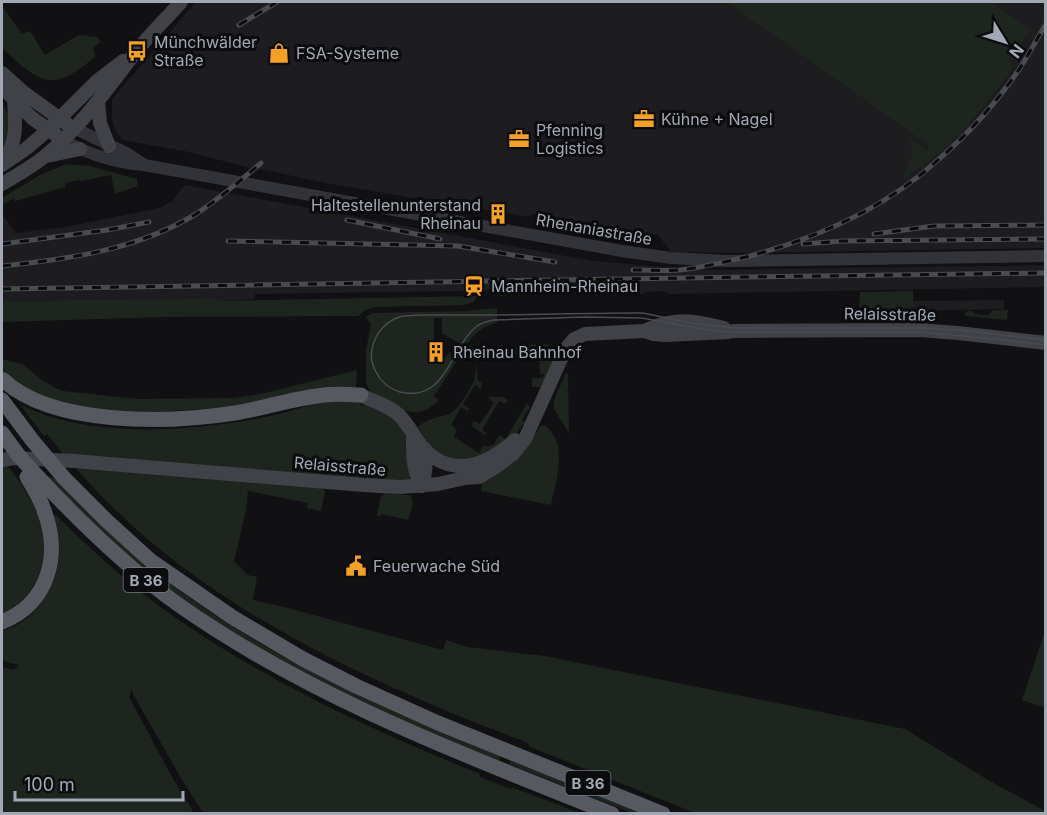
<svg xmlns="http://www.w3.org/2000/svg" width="1047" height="815" font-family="Inter,sans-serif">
<rect width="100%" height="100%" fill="#111113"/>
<path fill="#1d1d20" d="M196,2h849v246l-310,5 -64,-1 -13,-17 -126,-21 -3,3 -199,-33 -70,-15 -14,-2 -57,-15 -66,-12 -7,-8 -4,-12v-21z
M185,185l408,76 82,7 42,2 328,-5v22l-377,7 -5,-3 -18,1 -2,2h-36l-1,-5 -351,5 -1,5 -34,2 -4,-3 -214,3v-87l14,19 49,-6 95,-19 12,-7z
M1004,300v9l-91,2v-10z"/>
<path fill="#1d251e" d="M727,2h264l40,28 -23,31 7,3c-30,44 -65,88 -112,114l10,-26 -5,-15 19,14 3,-5z
M2,6l20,28 8,-3 15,24 34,-20 18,2 4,5 -8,6 2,9c-44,37 -55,26 -93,-9z
M2,103c14,24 10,26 0,51z
M66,164l24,2 47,13v7l-22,8 -4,-19 -30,6 -1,-1 -15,3v4l-50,14 -1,-3 -11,6 -1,4v-10l38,-23z
M913,291v20h-54l1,-19z
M477,296l-3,6 -10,3 -90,2 -8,3 -8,6 -196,1 -160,5v-21l214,-3 4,3z
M497,308v15c-15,3 -23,11 -32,24l-23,-14v-15h-8v25l-7,13 14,9 8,-13 3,2 4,-5 6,4 -28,43 5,4c-24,25 -44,6 -68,-7l-5,-9v-34l5,-26 -5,-7 6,-4 96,-2z
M993,310h15l-1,10 -42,-4v-4c8,-3 6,1 13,2 3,1 7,1 11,1z
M538,344c8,0 16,0 19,9l-15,33 -2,1h-8v-9h10l2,-2v-2h-4l-1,-20 -51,1 1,-4z
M2,359l20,5 21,17 19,10 76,8 95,-1 32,-5 92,-23 -1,18 -98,17 -131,9 -52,-6 -57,-22 -16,-19z
M476,361l2,20h4l-1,8 -6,-4 -12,19 6,4 -1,3 -7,-4 -10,18 6,5 -3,7 25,16 4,-7 3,1 8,-3 5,-9 7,4 21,-36 3,4 -8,13 3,2 -13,17 -36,21 -30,-1 -15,-12 -13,-20c9,-9 20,-9 31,-13 9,-3 21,-25 25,-34 2,-6 2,-13 2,-19z
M566,373l2,1 1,59 -15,-24v-9z
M331,397l28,3 2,5c20,1 41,16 47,36 3,11 2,25 4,37l-6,3 -39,-2 -255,-22 -49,-3 -16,-20 -3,2 -23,-30 1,-1c68,36 184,26 257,9 17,-4 35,-11 52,-17z
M490,397h13l5,3 -2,4 -7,-3 -17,29 5,4 -2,1 -12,-8 -1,-3 2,-3 6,3 14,-21 -6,-5z
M545,425c24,20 11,55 6,80l-70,-14 1,-10 42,-32 17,-23z
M7,465c13,17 27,36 33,56 11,40 -1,74 -38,93v-148z
M75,467l248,21 2,4 -4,19 -14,-3 1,-5 -60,-12 -2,19 -12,51 14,14 9,2 -4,23 31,7 159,43 3,-10 21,7 78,9 360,73 83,51 57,31v2h-350l-167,-67 1,-2 -8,-4c-58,-21 -113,-45 -168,-71 -103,-50 -203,-114 -278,-202z
M48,477l6,1c41,38 81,79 126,113 98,72 209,119 320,165l-1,5c-135,-56 -269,-116 -380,-213 -25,-22 -48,-46 -71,-71z
M385,493l23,2 3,1 2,8 -5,16 -27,-6v2h-4l3,-18z
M56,515c37,36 75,72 117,101 95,66 200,115 307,158v3l31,12 1,-2 67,26h-376l-24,-38 -46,-81 -1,-5 -3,8 43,80 22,36h-192v-146l12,3 5,-5 -17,-4v-30c30,-8 52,-38 56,-68 3,-16 0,-32 -4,-47z
M1045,631v77l-23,-8z
M510,760l134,53h-12l-123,-49z"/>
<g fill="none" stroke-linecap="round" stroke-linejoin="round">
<path stroke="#323338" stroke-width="12" d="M74,128l54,26 15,10
M63,140c25,14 51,23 81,25l478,86 49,7 57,3 318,-5"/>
<path stroke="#404248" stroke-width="14" d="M2,73l21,19 44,32
M2,87l30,31 24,17
M98,101l2,22 9,23
M47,156l33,-7
M4,162c13,-23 12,-35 10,-61
M2,165l25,-17 21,-18 49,-49 26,-20
M2,184c14,-8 29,-17 42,-27 36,-29 63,-68 91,-104 14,-18 31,-34 46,-51
M644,331c30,-14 49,-11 80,-3
M361,395c13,7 27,10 38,20 10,10 16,23 25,34 29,30 64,16 91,-9
M413,434c0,19 -1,35 9,52
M2,460l13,-2 59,3 289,24 37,2 38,-3 27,-6 14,-1 18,-11 16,-12 12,-15 40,-89 9,-11 11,-5 59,-3 10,3 11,1 63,-3 5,-1 187,-1 38,3 88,10
M422,486c4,-13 4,-23 3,-37"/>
<path stroke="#565960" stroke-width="15" d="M2,379c50,48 168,44 233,34 30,-5 59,-15 90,-18 12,-2 24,0 36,0
M2,400l30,40
M2,433l17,23
M38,477c44,47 89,91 141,128 132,93 284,149 433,209
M64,478l43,43 44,40 81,56 71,42 53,27 82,37 225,91
M2,622c47,-19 59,-67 42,-112 -4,-12 -11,-23 -17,-33"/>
<path stroke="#494b51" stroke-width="1.5" d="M1046,340l-87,-10 -39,-2h-185l-45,-5 -47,-10h-12c-50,0 -100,2 -150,2 -20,0 -40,0 -59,0 -8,1 -16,0 -23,2 -11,4 -21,13 -25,25 -4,10 -3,21 2,30 5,10 14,17 24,20 47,11 50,-45 77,-66 5,-3 11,-5 17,-6l90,-3 58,1 60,11 26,3h192l94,9 32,4"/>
<g stroke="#494b51" stroke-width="5">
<path id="rail" d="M239,25l38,-23
M347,220l93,19
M874,234l60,-8 112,-1
M228,241l230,5 97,16
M2,244l105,-14 42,-8
M803,244l40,-3 203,-2
M2,266c67,-7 135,-16 194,-52 23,-15 44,-33 65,-51
M633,270c15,0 31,1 46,0 22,-2 45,-8 67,-13 69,-18 140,-49 193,-98 29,-25 57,-56 79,-88 10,-15 18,-31 28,-47
M2,289l745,-12 299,-4"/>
</g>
<use href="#rail" stroke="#0c0c0e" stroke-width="3" stroke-dasharray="9" stroke-linecap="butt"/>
<path stroke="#565960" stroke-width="15" d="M32,440l32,38
M19,456l19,21"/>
</g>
<defs>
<g id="bus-bare" transform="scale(1.62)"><path d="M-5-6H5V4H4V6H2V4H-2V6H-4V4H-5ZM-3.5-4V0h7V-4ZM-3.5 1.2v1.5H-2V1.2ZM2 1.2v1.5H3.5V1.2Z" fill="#f5a127" stroke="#0c0c0e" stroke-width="2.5" paint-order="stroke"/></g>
<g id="shop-bare" transform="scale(1.62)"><path d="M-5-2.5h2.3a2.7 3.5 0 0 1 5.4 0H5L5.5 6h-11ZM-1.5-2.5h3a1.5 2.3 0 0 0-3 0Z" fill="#f5a127" stroke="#0c0c0e" stroke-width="2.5" paint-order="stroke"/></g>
<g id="office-bare" transform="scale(1.62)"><path d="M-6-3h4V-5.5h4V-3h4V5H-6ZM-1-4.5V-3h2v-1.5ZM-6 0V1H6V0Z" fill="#f5a127" stroke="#0c0c0e" stroke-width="2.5" paint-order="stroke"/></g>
<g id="building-bare" transform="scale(1.62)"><path d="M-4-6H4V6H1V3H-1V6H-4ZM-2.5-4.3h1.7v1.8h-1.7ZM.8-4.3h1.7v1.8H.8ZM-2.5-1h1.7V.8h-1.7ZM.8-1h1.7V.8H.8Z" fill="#f5a127" stroke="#0c0c0e" stroke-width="2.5" paint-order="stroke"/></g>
<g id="station-bare" transform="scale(1.62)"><path d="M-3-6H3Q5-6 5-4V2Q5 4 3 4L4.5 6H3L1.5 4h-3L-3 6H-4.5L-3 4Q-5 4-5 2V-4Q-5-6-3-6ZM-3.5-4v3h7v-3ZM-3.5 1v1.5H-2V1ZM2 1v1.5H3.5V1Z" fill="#f5a127" stroke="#0c0c0e" stroke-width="2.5" paint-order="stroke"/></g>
<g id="civic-bare" transform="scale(1.62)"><path d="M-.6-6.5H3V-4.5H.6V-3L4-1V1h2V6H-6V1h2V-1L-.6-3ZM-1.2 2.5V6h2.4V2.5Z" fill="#f5a127" stroke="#0c0c0e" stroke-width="2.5" paint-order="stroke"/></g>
</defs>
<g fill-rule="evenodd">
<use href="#bus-bare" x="137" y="51"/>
<use href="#shop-bare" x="279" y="53"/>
<use href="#office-bare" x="644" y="119"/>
<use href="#office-bare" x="519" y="139"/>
<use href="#building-bare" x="498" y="214"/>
<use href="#station-bare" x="474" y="286"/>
<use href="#building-bare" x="436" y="352"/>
<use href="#civic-bare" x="356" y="566"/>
</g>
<g text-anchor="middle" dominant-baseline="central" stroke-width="6" stroke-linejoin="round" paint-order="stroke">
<g fill="#0c0c0e" stroke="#757a82" stroke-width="1.5">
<rect x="123.5" y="568" width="45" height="24" rx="4.5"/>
<rect x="565.5" y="771" width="45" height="24" rx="4.5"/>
</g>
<g font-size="15" font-weight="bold" fill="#a2a9b4">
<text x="146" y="580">B 36</text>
<text x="588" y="783">B 36</text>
</g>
<g font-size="16" fill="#a2a9b4" stroke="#0c0c0e" text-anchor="start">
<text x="154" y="42">Münchwälder<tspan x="154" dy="18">Straße</tspan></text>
<text x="296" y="53">FSA-Systeme</text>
<text x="661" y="119">Kühne + Nagel</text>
<text x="536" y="130">Pfenning<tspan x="536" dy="18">Logistics</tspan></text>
<text x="481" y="205" text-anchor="end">Haltestellenunterstand<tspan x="481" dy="18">Rheinau</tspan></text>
<text x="491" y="286">Mannheim-Rheinau</text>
<text x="453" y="352">Rheinau Bahnhof</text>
<text x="373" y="566">Feuerwache Süd</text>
</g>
<g font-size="16" fill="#a2a9b4" stroke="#0c0c0e">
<text transform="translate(594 229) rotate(10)">Rhenaniastraße</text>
<text transform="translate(890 314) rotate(1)">Relaisstraße</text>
<text transform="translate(340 466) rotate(5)">Relaisstraße</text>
</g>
</g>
<rect width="1047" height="815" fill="none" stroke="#a2a9b4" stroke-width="6"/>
<g transform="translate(1005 42) rotate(128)" stroke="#0c0c0e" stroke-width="4.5" paint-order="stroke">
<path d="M0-4.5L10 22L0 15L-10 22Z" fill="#a2a9b4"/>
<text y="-9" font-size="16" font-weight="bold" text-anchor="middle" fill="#a2a9b4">N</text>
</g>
<path d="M15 791v9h168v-9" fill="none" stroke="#a2a9b4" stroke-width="3"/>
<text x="24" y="791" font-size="18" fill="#a2a9b4" stroke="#0c0c0e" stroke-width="4.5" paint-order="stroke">100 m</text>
</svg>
